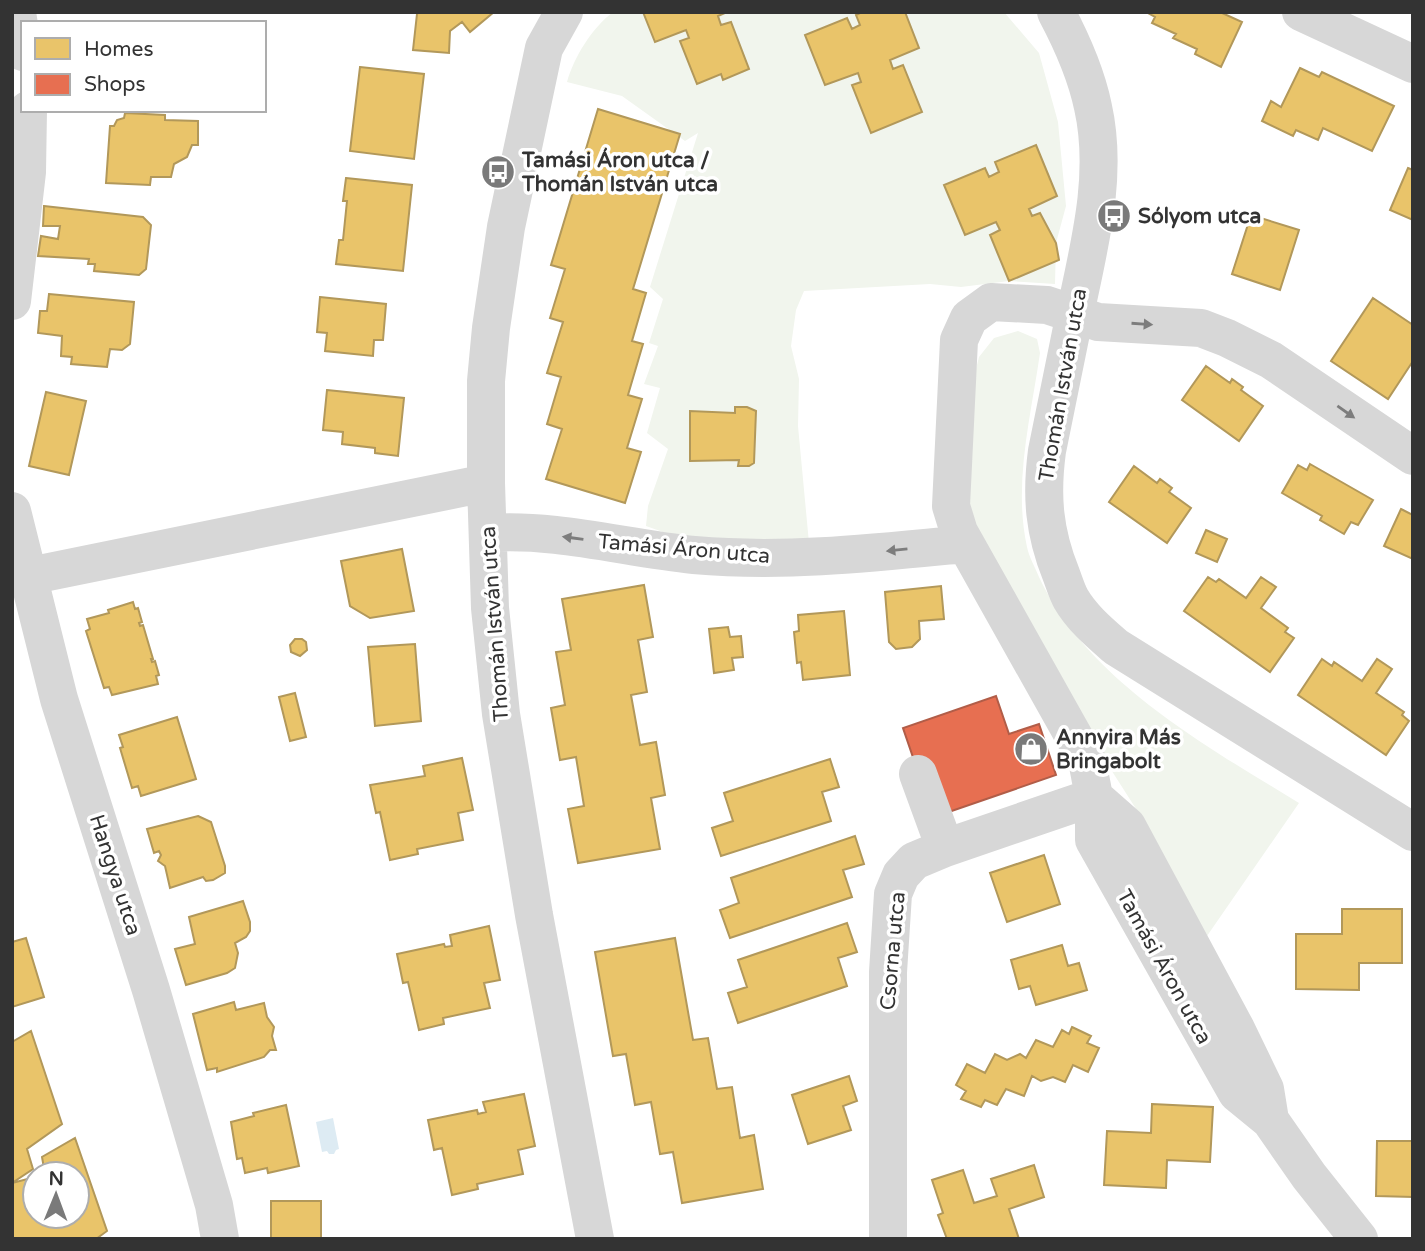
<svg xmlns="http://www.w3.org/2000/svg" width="1425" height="1251" font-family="'Varela Round',sans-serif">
<rect width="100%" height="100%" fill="#fff"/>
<path fill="#f1f5ed" d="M613,12h391l35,41 19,69 8,84 -10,37 -1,41 -46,-3 -48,6 -31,-3 -126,7 -8,19 -5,36 8,33 -1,47 11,117 -132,-6 -31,-11 2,-20 20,-57 -21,-16 13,-45 -16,-4 14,-38 -9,-3 14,-44 -13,-12 48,-154 -13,8 -63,-45 -55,-14c7,-25 25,-54 46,-70z
M1018,331l19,8 3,14c-9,63 -27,130 -13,194 2,10 8,20 12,30 48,103 167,169 260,226l-92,133 -69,-124 -44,-69 -123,-210 -10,-64 11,-84 7,-28 15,-19z"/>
<path fill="#ddebf3" d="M333,1118l6,31 -3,1 -2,4h-5l-2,-3 -5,1 -6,-30z"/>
<path fill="#e9c46a" stroke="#b2985a" stroke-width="2" d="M419,12h75l-24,20 -8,-10 -12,9 -1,22 -36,-3 4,-36z
M643,12h84l-9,4 3,9 10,-3 18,47 -26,11 -2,-6 -24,10 -17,-43 9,-3 -3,-8 -31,12z
M862,12h43l14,36 -29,12 3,9 10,-4 19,47 -51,21 -19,-48 9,-3 -3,-9 -33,12 -20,-50 42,-17 5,11 8,-4 -4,-10z
M1146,12h74l22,10 -21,45 -26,-13 2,-5 -24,-11 3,-4 -24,-11 3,-6z
M360,67l64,7 -10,85 -64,-8z
M1300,68l19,9 3,-5 72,34 -22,45 -49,-23 -5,12 -22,-10 -3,6 -31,-15 9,-20 10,6z
M598,109l82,25 -47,155 13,4 -14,48 11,3 -15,51 14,4 -15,49 14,4 -16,51 -79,-24 16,-50 -15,-5 14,-47 -14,-4 16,-51 -13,-4 15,-49 -14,-4z
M125,113l40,2v5l33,1v24h-6l-5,12 -13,7 -3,13h-20l-1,8 -44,-2 4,-57h4l3,-6 7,-2z
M1036,145l21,51 -28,13 3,7 8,-3 16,30 3,17 -50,21 -19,-46 10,-5 -4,-8 -31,13 -21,-50 41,-17 4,9 10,-5 -4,-10z
M1408,168l5,2v50l-23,-10z
M346,178l66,7 -9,86 -67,-7 3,-24h4l4,-39h-4z
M44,206l99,11 8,8 -5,44 -7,6 -45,-4 1,-7h-7l1,-5 -51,-3 3,-20 17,3 2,-13h-17z
M1251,215l48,15 -19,60 -48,-16z
M49,294l85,8 -4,42 -8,6 -12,-1 -3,18 -36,-3 1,-7 -11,-1 1,-20 -24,-3 2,-22h7z
M320,297l66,7 -3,36h-9l-1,16 -48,-5 2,-18 -10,-1z
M1373,298l40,27v36l-25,38 -57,-38z
M1206,366l24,17 2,-4 11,8 -2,3 22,16 -24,35 -57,-41z
M327,390l77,8 -6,58 -23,-3v-5l-33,-4 1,-12 -20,-2z
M46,392l40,9 -17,74 -40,-9z
M735,407h12l9,4 -2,52 -5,3h-11l1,-6 -49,1v-50l45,2z
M1310,464l63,36 -15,25 -7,-3 -7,12 -24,-14 2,-4 -40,-23 16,-28 9,5z
M1134,466l23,17 3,-4 12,9 -3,4 22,16 -24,35 -58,-41z
M1401,509l12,6v44l-29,-13z
M1206,530l21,9 -10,23 -21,-9z
M402,549l12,62 -44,7 -20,-12 -9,-45z
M1208,577l8,5 3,-3 27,19 15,-21 15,10 -15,21 27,20 -3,4 9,6 -24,34 -86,-61z
M644,585l9,52 -15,3 9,52 -16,3 9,50 16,-3 9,53 -14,3 9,51 -82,14 -10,-54 16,-3 -8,-49 -16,3 -9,-52 14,-3 -9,-53 15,-2 -9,-51z
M941,586l3,33 -25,2 1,18 -8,8 -16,2 -7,-7 -4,-50z
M133,602l2,7 3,-1 4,14 -3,1 1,3 3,-1 10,34h-2l1,3 3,-1 4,14 -3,1 2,8 -46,11 -3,-8 -5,1 -18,-57 4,-2 -3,-10 22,-6 -1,-3z
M844,611l6,64 -47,5 -2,-18 -4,1 -3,-31 5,-1 -1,-16z
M728,627l2,10 11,-1 2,21 -11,1 2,12 -20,3 -5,-44z
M295,639h7l4,3 1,8 -7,6 -9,-4 -1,-7z
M415,644l6,77 -46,5 -7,-79z
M1322,659l10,7 2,-4 28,19 15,-22 15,10 -16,24 28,19 -2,3 7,6 -23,34 -88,-60z
M295,693l11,44 -16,4 -11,-44z
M177,717l19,62 -55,17 -3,-10 -6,2 -12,-40 3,-1 -4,-12z
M462,758l11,52 -15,3 5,27 -46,9 1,5 -28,6 -10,-48 -4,1 -6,-28 55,-9 -2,-10z
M830,759l9,28 -17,5 9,29 -110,35 -9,-28 21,-7 -9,-28z
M198,816l13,6 14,44v7l-12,7 -7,1 -3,-4 -33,11 -5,-22 -7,-5 3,-6 -2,-4 -5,2 -7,-24z
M855,836l9,28 -21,6 9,27 -122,41 -10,-28 19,-7 -8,-25z
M1044,855l16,49 -53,18 -17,-49z
M243,901l7,21v9l-4,6 -11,6 3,10 -3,15 -8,5 -41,12 -11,-36 20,-5 -6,-27z
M1342,909h60v54h-43v27l-63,-1v-55h46z
M847,923l10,29 -19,6 9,28 -109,37 -10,-30 19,-6 -9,-27z
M489,926l11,54 -16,3 6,25 -47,10 1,6 -25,6 -11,-48 -5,1 -6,-29 47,-10 1,3 7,-1 -2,-11z
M26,938l18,59 -32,10v-65z
M675,938l18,102 15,-2 9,51 15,-2 8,51 14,-3 9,54 -81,14 -9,-51 -13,2 -9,-52 -16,3 -9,-51 -13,2 -18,-104z
M1062,945l6,21 11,-3 8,27 -51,15 -6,-19 -11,3 -8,-29z
M234,1002l2,8 28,-7 3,14 7,10 -2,9 4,14h-6l-6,7 -47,15v-4l-10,2 -14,-56z
M1072,1027l19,9 -4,7 12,5 -11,24 -15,-7 -8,17 -12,-5 -12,4 -9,-5 -8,20 -18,-7 -9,16 -12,-5 -4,7 -20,-8 5,-8 -10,-6 11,-21 18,9 10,-19 12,6 13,-6 6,4 10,-18 17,7 9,-17 7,4z
M31,1031l31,93 -35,25 6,20 -21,14v-141z
M849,1076l8,25 -14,5 8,24 -43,14 -16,-49z
M524,1094l11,52 -17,4 5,24 -46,10 1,5 -26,6 -10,-47 -8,2 -6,-30 49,-10 1,4 8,-2 -3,-10z
M1152,1104l61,3 -3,55 -43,-2 -1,28 -62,-3 3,-54 44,2z
M286,1105l13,61 -31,7 -1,-5 -22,5 -3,-15 -5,1 -6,-37 23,-6 -1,-3z
M75,1138l32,93 -11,8h-84v-56l23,-6v39h42v-42h-32l-3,-17z
M1377,1141h36v56l-37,-1z
M1034,1165l10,32 -35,12 10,30h-72l-9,-24 5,-2 -11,-33 31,-10 11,33 23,-7 -6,-17z
M271,1201h50v38h-50z"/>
<path fill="#e76f51" stroke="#b15d48" stroke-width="2" d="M996,696l13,38 30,-10 17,51 -116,40 -23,-46 -14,-41z"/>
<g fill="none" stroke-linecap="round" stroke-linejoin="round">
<path stroke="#d7d7d7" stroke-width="38" d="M17,12l6,40
M564,12l-20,36 -38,179 -15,101 -5,53v102l4,125 11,106 33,201 61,324
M1056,12c16,30 30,61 37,95 15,67 -3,136 -17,202 -10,47 -19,94 -29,142 -6,45 -3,81 14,123 3,8 6,18 10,25 11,19 29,34 45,48l297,185
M1301,12l112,52
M12,301l15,-129 1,-62
M12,511l47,188 92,291 63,215 6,34
M488,533c68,-5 137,15 206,22 91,8 180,-2 271,-11
M29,576l457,-93
M918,774l27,74
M888,1239v-267l5,-78 8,-19 13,-14 31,-13 149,-51v43l143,253 33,27
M1359,1239l-50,-63 -39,-56 -5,-31 -29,-60 -109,-203 -33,-29 -7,-37 -128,-228 -8,-26 8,-166 10,-22 22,-16 56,3 51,17 103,6 26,10 44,22 142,96"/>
</g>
<defs><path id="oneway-solid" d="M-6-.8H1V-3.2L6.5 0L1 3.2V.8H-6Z" transform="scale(1.75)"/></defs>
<g fill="#7d7d7d">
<use href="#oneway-solid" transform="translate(1142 324) rotate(4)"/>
<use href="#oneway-solid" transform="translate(1346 412) rotate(35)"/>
<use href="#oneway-solid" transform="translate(573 538) rotate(-172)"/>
<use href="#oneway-solid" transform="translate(897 550) rotate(174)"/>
</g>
<defs>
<g id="bus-disc" transform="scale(1.75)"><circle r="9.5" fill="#7a7a7a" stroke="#fff"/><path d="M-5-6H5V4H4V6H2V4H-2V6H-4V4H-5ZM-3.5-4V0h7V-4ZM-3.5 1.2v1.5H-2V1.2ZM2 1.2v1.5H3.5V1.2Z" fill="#fff"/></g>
<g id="shop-disc" transform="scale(1.75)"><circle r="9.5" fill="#7a7a7a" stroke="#fff"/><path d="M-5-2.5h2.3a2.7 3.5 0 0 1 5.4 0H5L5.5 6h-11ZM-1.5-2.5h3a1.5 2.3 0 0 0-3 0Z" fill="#fff"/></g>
</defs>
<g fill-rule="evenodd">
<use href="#bus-disc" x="498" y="172"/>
<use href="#bus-disc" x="1114" y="216"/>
<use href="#shop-disc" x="1031" y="749"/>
</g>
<g text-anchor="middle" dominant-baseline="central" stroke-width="7" stroke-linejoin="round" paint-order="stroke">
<g font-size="21" font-weight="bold" fill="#333" stroke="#fff" text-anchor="start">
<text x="522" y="160">Tamási Áron utca /<tspan x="522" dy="24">Thomán István utca</tspan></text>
<text x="1138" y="216">Sólyom utca</text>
<text x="1056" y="737">Annyira Más<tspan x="1056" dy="24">Bringabolt</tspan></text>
</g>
<g font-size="21" fill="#333" stroke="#fff">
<text transform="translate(1063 385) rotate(-80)">Thomán István utca</text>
<text transform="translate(684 549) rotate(5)">Tamási Áron utca</text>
<text transform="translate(495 624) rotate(-94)">Thomán István utca</text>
<text transform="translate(115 875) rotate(72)">Hangya utca</text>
<text transform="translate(893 951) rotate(-85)">Csorna utca</text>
<text transform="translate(1164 967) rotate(61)">Tamási Áron utca</text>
</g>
</g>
<rect width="1425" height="1251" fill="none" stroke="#333333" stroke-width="28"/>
<rect x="21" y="21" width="245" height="91" fill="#ffffff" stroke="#adadad" stroke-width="2"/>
<rect x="35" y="38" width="35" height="21" fill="#e9c46a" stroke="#adadad" stroke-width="2"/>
<text x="84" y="56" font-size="21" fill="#333333">Homes</text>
<rect x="35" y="74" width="35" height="21" fill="#e76f51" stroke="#adadad" stroke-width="2"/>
<text x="84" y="91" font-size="21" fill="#333333">Shops</text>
<g transform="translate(56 1195) rotate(1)"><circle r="33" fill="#ffffff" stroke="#adadad" stroke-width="2"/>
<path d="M0-5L12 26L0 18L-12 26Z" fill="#7a7a7a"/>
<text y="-10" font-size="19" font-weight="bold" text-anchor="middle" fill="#333333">N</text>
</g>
</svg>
